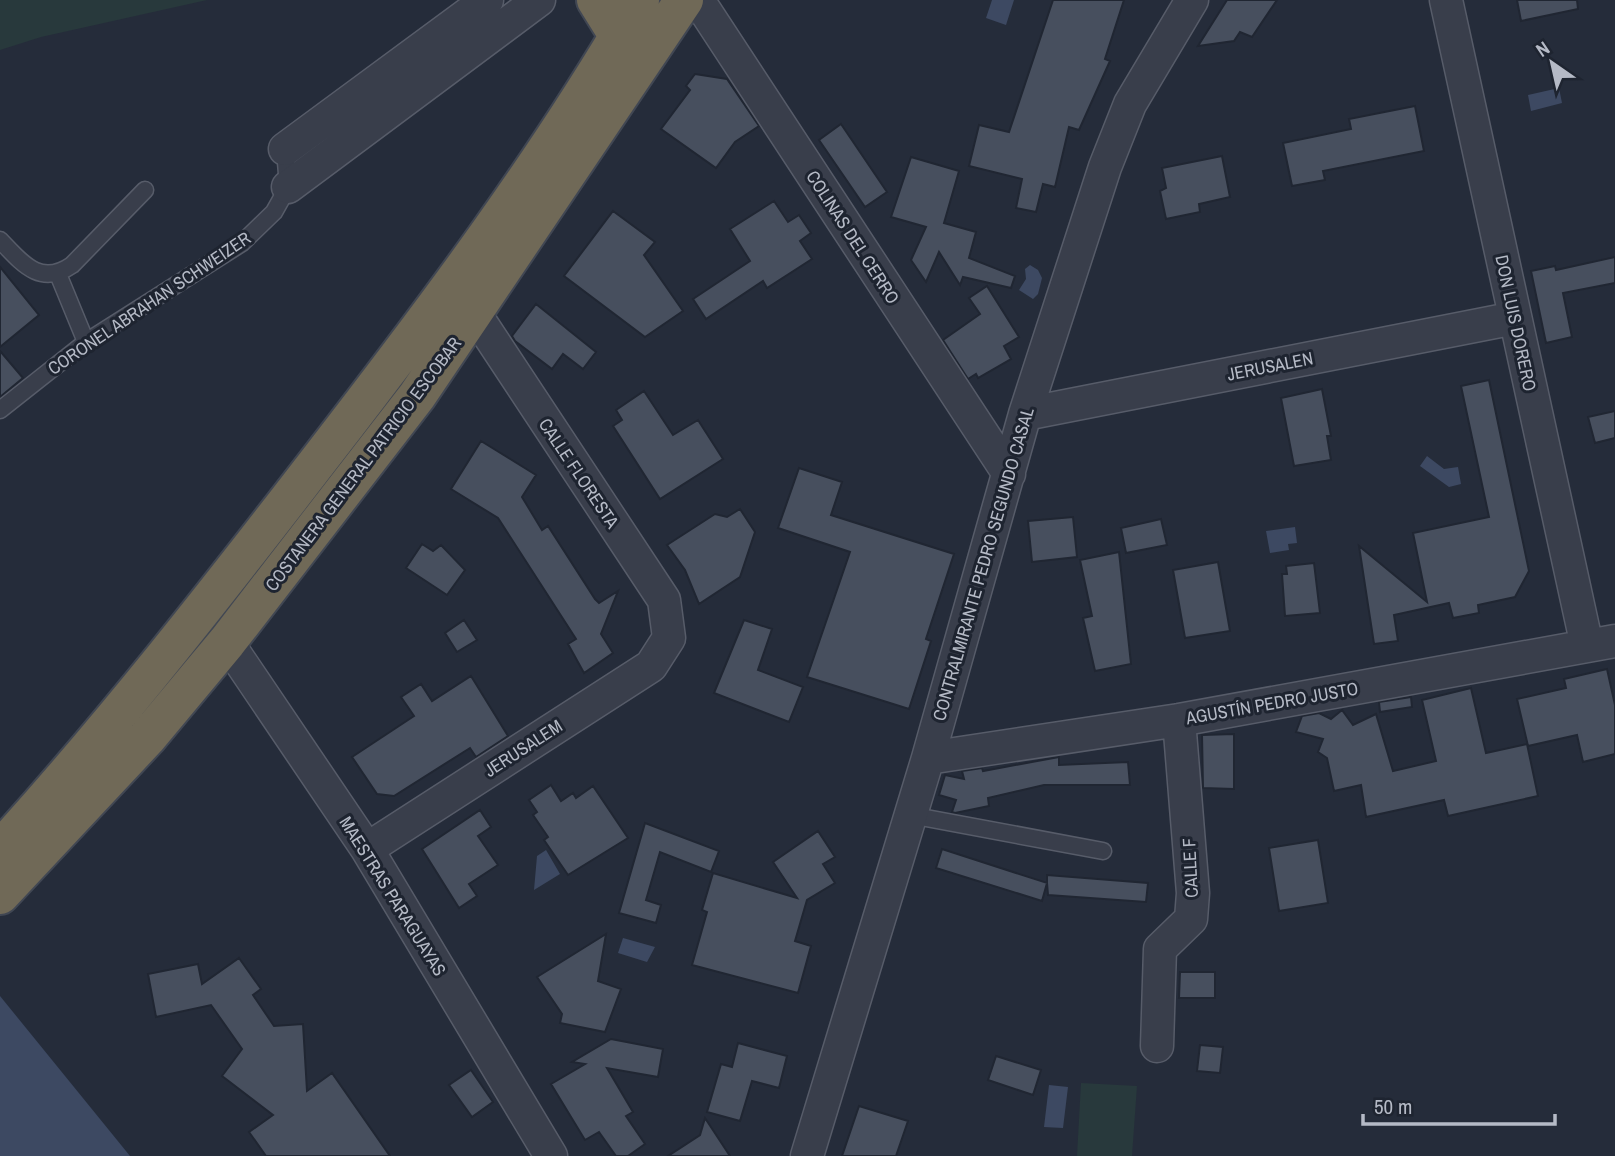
<svg xmlns="http://www.w3.org/2000/svg" width="1615" height="1156" font-family="'Archivo Narrow',sans-serif">
<rect width="100%" height="100%" fill="#252c3a"/>
<path fill="#28393c" d="M0,0h207l-166,37 -41,13z
M1081,1083l56,3 -5,70h-55z"/>
<path fill="#3d4962" d="M992,0h22l-8,25 -20,-7z
M1559,88l3,15 -31,8 -3,-16z
M1030,265l8,5 4,8 -4,16 -5,5 -14,-9 7,-11 -1,-10z
M1427,456l17,13 14,-2 3,17 -12,3 -29,-21z
M1295,527l2,16 -9,1 1,6 -19,3 -4,-22z
M546,850l14,24 -26,16 3,-34z
M623,938l32,9 -8,15 -29,-9z
M0,996l130,160h-130z
M1049,1085l19,2 -5,41 -19,-1z"/>
<path fill="#474f5e" stroke="#202632" stroke-width="2" d="M1053,0h71l-19,59 5,2 -31,69 -10,-3 -14,60 -12,-3 -7,28 -20,-4 6,-29 -53,-13 10,-41 30,7z
M1227,0h50l-25,37 -12,-5 -6,9 -36,5z
M1517,0h60l1,9 -57,12z
M695,74l32,5 32,47 -24,16 -19,26 -55,-39 29,-39 -4,-4z
M1415,106l9,45 -101,20 2,9 -33,6 -9,-43 68,-14 -2,-10z
M841,124l46,68 -22,15 -46,-67z
M1222,156l8,41 -31,7 1,8 -34,7 -6,-28 6,-3 -4,-20z
M911,157l48,14 -15,52 32,9 -7,26 46,18 -4,12 -48,-11 -3,8 -21,-33 -13,30 -15,-22 15,-33 -35,-10z
M774,201l14,21 11,-7 12,18 -11,8 12,18 -45,29 -4,-7 -57,38 -13,-20 57,-38 -20,-32z
M613,211l42,31 -11,13 39,56 -38,26 -81,-61z
M1615,257v26l-52,10 9,44 -26,6 -15,-72 24,-5 1,4z
M0,267l39,48 -39,32z
M987,286l32,51 -15,9 7,13 -33,19 -2,-4 -8,5 -25,-39 37,-26 -11,-16z
M536,304l60,48 -13,17 -20,-15 -11,15 -37,-28 -3,-5z
M0,351l23,27 -23,19z
M1489,380l40,191 -14,26 -37,8 1,8 -26,5 -4,-15 -55,12 4,26 -24,3 -15,-98 68,56 -14,-69 76,-16 -28,-131z
M1322,389l9,47h-4l4,24 -37,6 -13,-68z
M644,391l29,44 25,-15 25,39 -63,40 -47,-73 9,-6 -6,-10z
M1615,411v27l-20,5 -7,-26z
M481,441l55,34 -14,22 20,33 6,-4 47,73 4,4 19,-12 -17,43 12,19 -29,20 -16,-29 8,-5 -78,-121 -47,-29z
M799,468l43,14 -11,33 123,39 -28,85 5,2 -22,68 -102,-32 43,-125 -72,-24z
M740,509l15,23 -15,45 -41,27 -14,-34 -18,-25 48,-31 12,3z
M1073,517l4,40 -45,5 -4,-41z
M1161,519l6,26 -41,8 -5,-25z
M422,544l11,7 8,-6 24,25 -18,25 -41,-27z
M1119,552l12,112 -36,7 -12,-53 9,-2 -12,-56z
M1218,562l12,69 -45,7 -12,-68z
M1314,563l6,50 -35,3 -3,-42h5l-1,-8z
M464,620l13,20 -20,12 -12,-19z
M744,620l28,9 -14,41 45,17 -14,35 -75,-29z
M1607,669l8,36v49l-32,8 -6,-27 -49,11 -11,-47 49,-11 -2,-9z
M471,676l37,60 -32,21 -6,-9 -76,48 -17,-2 -25,-37 62,-41 -13,-19 20,-13 11,17z
M1471,688l15,65 41,-9 11,52 -90,20 -4,-16 -78,17 -5,-32 -27,6 -7,-33 -9,-6 5,-13 -27,-7 6,-16 17,-3 12,6 11,-9 11,15 23,-11 17,57 43,-10 -14,-61z
M1411,697l1,10 -32,5 -1,-10z
M1234,734v55l-31,-1 -1,-53z
M1059,757v8l69,-3 2,23h-86l-56,13 1,8 -34,7 -3,-1 4,-12 -17,-5 6,-20 19,4 -2,-8 20,-3 1,3z
M551,785l10,16 12,-8 3,5 17,-12 35,52 -60,37 -24,-35 4,-3 -15,-22 4,-3 -8,-12z
M480,810l11,17 -13,9 20,29 -29,19 8,12 -18,12 -37,-59z
M645,823l74,28 -8,21 -51,-20 -14,48 15,5 -5,18 -37,-10z
M818,831l17,26 -12,7 12,19 -28,17 -12,41 16,5 -13,47 -106,-28 15,-53 -5,-2 11,-37 84,25 -24,-36z
M1318,840l10,63 -49,8 -10,-63z
M942,849l105,34v-8l101,8 -2,19 -98,-7 -1,-12 -5,18 -106,-33z
M606,934l-8,47 23,8 -16,43 -45,-9 2,-9 -25,-37z
M239,958l22,31 -8,6 21,31 29,-2 4,67 25,-18 58,83h-124l-17,-24 24,-17 -51,-39 20,-27 -31,-44 -55,12 -8,-43 50,-10 4,20z
M1180,972h35v26h-36z
M611,1039l52,10 -5,28 -51,-9 26,44 -7,4 19,28 -17,12h-12l-17,-24 -14,8 -34,-56 34,-20 -13,-2z
M738,1043l49,13 -8,32 -27,-7 -12,40 -33,-9 14,-48 11,3z
M1200,1045l23,2 -3,26 -23,-2z
M996,1056l45,14 -8,25 -45,-15z
M471,1070l22,32 -21,15 -23,-32z
M859,1106l49,15 -12,35h-54z
M705,1118l25,38h-62l32,-21z"/>
<g fill="none" stroke-linecap="round" stroke-linejoin="round">
<g stroke="#575c69" stroke-width="19">
<path id="lane" d="M0,240c22,23 40,47 72,25l73,-75
M58,274l28,68
M0,410l86,-68 156,-99 32,-31 14,-25 -3,-38
M910,815l193,36"/>
</g>
<g stroke="#575c69" stroke-width="35">
<path id="street" d="M698,0l311,474
M1446,0l141,646
M285,149l202,-149
M288,187l251,-187
M1025,414l490,-96
M227,642l140,207 184,307
M928,758l251,-38 436,-79
M367,849l284,-183 18,-28 -5,-38 -189,-286
M1157,1046l3,-97 31,-30 2,-26 -14,-173
M807,1156l121,-398 97,-344 80,-247 25,-63 62,-104"/>
</g>
<g stroke="#414753" stroke-width="42">
<path id="highway" d="M596,0l23,37
M0,850c114,-126 218,-259 322,-394 113,-146 225,-295 318,-456
M0,895l147,-157 80,-96 190,-246 267,-396"/>
</g>
<use href="#lane" stroke="#393e4b" stroke-width="16"/>
<use href="#street" stroke="#393e4b" stroke-width="32"/>
<use href="#highway" stroke="#706957" stroke-width="38"/>
</g>
<g text-anchor="middle" dominant-baseline="central" stroke-width="6" stroke-linejoin="round" paint-order="stroke">
<g font-size="18" fill="#b5bac6" stroke="#1e2430">
<text transform="translate(853 237) rotate(57)">COLINAS DEL CERRO</text>
<text transform="translate(149 303) rotate(-34)">CORONEL ABRAHAN SCHWEIZER</text>
<text transform="translate(1516 323) rotate(78)">DON LUIS DORERO</text>
<text transform="translate(1270 366) rotate(-11)">JERUSALEN</text>
<text transform="translate(363 464) rotate(-53)">COSTANERA GENERAL PATRICIO ESCOBAR</text>
<text transform="translate(579 473) rotate(56)">CALLE FLORESTA</text>
<text transform="translate(983 564) rotate(-74)">CONTRALMIRANTE PEDRO SEGUNDO CASAL</text>
<text transform="translate(1272 703) rotate(-10)">AGUSTÍN PEDRO JUSTO</text>
<text transform="translate(523 748) rotate(-33)">JERUSALEM</text>
<text transform="translate(1190 868) rotate(-93)">CALLE F</text>
<text transform="translate(393 896) rotate(58)">MAESTRAS PARAGUAYAS</text>
</g>
</g>
<g transform="translate(1552 63) rotate(326)" stroke="#1e2430" stroke-width="5" paint-order="stroke">
<path d="M0-5L12 26L0 18L-12 26Z" fill="#b5bac6"/>
<text y="-10" font-size="19" font-weight="bold" text-anchor="middle" fill="#b5bac6">N</text>
</g>
<path d="M1363 1114v10h192v-10" fill="none" stroke="#b5bac6" stroke-width="3.5"/>
<text x="1374" y="1114" font-size="21" fill="#b5bac6" stroke="#1e2430" stroke-width="5" paint-order="stroke">50 m</text>
</svg>
